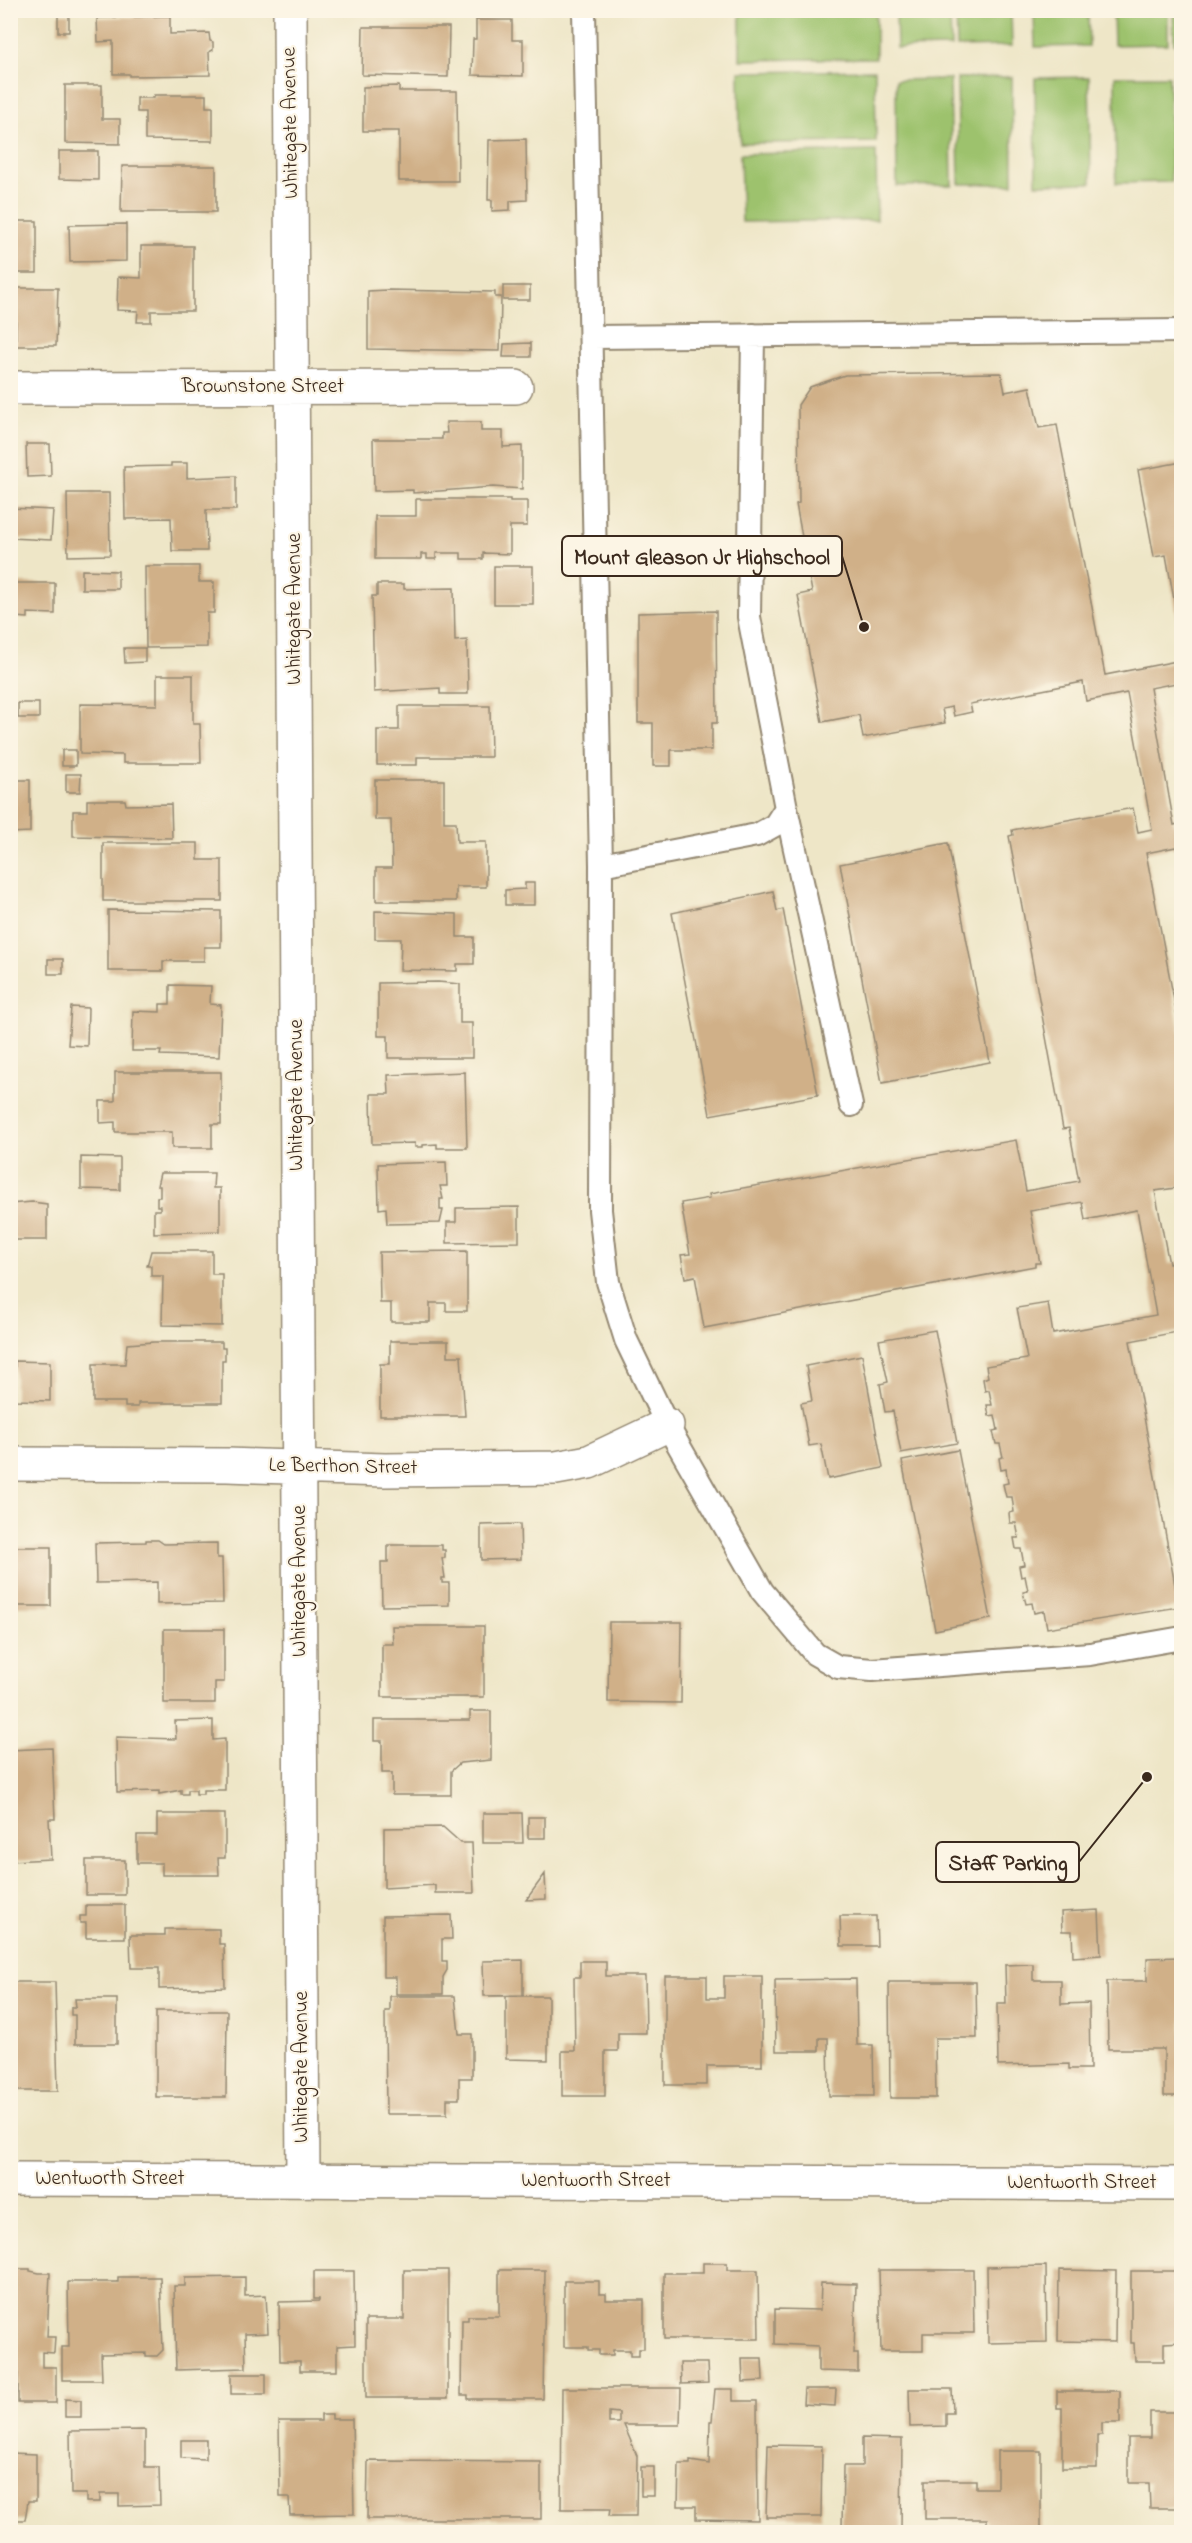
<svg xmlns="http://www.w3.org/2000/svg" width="1192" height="2543" font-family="'Indie Flower',sans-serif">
<rect width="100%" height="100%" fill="#fcf5e5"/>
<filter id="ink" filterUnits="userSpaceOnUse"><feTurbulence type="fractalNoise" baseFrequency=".0167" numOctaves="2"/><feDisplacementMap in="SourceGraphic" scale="12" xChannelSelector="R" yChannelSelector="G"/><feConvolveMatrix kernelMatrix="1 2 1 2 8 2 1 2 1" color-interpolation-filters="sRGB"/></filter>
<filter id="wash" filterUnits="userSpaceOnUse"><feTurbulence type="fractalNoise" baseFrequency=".008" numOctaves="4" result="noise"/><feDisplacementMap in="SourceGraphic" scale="24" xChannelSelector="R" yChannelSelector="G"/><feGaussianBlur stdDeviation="1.35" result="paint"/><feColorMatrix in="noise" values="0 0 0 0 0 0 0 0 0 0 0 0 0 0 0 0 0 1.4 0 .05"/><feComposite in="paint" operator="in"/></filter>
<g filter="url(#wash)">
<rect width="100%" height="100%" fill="#eee6c7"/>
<path fill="#9dc26d" stroke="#6c7646" stroke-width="1.5" d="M740,11h136v47l-136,2z
M896,11h54l1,36 -54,1z
M956,11h55l1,35 -55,1z
M1034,11h54l1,35 -54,1z
M1113,11h55v33l-54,1z
M1173,11h8v33h-7z
M875,70l1,72 -136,1 -1,-71z
M1174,75h7v106h-5z
M1115,76h54l2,106 -55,1z
M1012,77l1,107h-54l-2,-106z
M1089,77l2,106 -55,1 -1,-106z
M950,79l2,106 -55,1 -1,-106z
M876,151l1,69 -135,2 -2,-68z"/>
<g id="blocks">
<path fill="#d0b088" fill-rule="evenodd" d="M58,14h11v18h-11z
M170,16v18l39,-1 1,8 3,1v8l-4,2 1,23 -81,1v-2h-16v-33l-15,1 -1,-24z
M476,20h36v20h11v36l-51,-1 1,-36h3z
M363,27h86l-1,50 -86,-2z
M65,85h37v34h18v25l-55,-1z
M399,86v5h58l1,90h-59v-50h-36v-44z
M154,95h52v12h7v34l-68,-1v-28h-8v-14h17z
M526,139l1,61 -17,1v9l-18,1v-11h-4l1,-60z
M59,151h39v29l-39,-1z
M122,166h94v46h-95z
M10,221h27v52h-27z
M126,224v37l-56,1 -1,-37z
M141,246h52v65h-42v11h-14l1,-11 -21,-1 1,-33 23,1z
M503,286h27v14h-27z
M10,288h48l-2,58h-40v-24h-6z
M387,290l108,2v5h6l-1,54 -132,-2v-58z
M531,343v14h-28l1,-13z
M1001,373l4,19 25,-5 9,41 18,-3 48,250 77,-15v22l-32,6 24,137 8,-2v51l-6,-27 -30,6 36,189v145l-27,4 14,73 13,-3v70l-52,10 49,266 -132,21 -3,-17 -10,2 -2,-10 -6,1 -3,-12 5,-1 -3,-15 -4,1 -2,-11 5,-1 -3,-16h-5l-2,-11h5l-3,-15h-6l-1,-10 5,-1 -2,-15h-6l-3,-13 5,-1 -2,-14 -5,1 -2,-12 4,-1 -3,-13h-4l-3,-13 5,-1 -3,-15 -6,1 -2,-11h5l-3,-15 -4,1 -2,-12 5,-2 -2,-11 41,-7 -10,-51 31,-5 5,31 103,-19 -19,-105 -52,10 -3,-18 -52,9 10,52h-5v3l-331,62 -9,-52 -10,2 -4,-23 9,-1 -9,-51 29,-5 -1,-4 307,-54 10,51 53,-10 -10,-53 -6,1 -54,-293 4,-1 -1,-5 121,-22 5,24 14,-3 -25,-136 -41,8 -3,-19 -113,22 2,8 -18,4 -2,-9 -10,2 3,14 -82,15 -4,-23 -37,7 -24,-127 14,-3 -16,-88 3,-1 -1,-98 12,-18 35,-12z
M446,422h35v9h22v16l19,-1v43l-29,-2 -80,6v-3l-39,1 -1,-52h69v-6h5z
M26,444h24l1,32 -24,1z
M1182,462v171h-2l-14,-78 -12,2 -16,-87z
M171,463h16v15l49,-2v34h-30l1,41h-35l-1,-33 -46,1 -1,-52 47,-1z
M67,493h42l1,62 -42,1z
M416,499h94v2h17v25h-17v28l-27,-1v6h-22v-6h-25v6h-9v-5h-6v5h-46v-43h41z
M10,508l43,2 -2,30 -41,-2z
M145,566h54v16h15v31h-7v34l-61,1z
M494,566h39v38h-39z
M82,570l36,1v18h-36z
M15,583h40v31l-27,-1v5l-13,-1z
M377,584h27v5l50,-1 1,53 12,-1 1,54h-28v-6l-66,4 -2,-96h5z
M716,611l1,112h-5v27h-41v16h-18v-43h-15v-110z
M124,648h21v14l-20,1z
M157,675h36v49h7l1,39h-78v-8l-43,-1v-50l77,1z
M18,703h21v15h-21z
M399,706h91l1,51h-74v8h-40v-35h22z
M62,750h14v16h-14z
M66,774h15l-1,18h-14z
M10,780h20v52l-20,1z
M375,780h69v42h12l1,20h29v45h-30v14h-80v-33h16l-1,-48h-16z
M87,800h38l1,5 45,-1 1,34 -99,-2v-25h14z
M103,843h95v17h24v41h-119z
M948,843l42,219 -108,21 -42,-219z
M525,883h9v22h-29v-15l20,-1z
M773,891l4,20 6,-2 35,186 -108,20 -38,-202z
M108,910l113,1v36h-17v14h-41v10h-55z
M375,911l82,3v23h17v27h-17v7l-57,-1 1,-31h-26z
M48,959h15v15h-15z
M438,982l22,2v39h12v35h-84v-22h-10v-53z
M170,985l41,1 -1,18 11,1 -2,52 -59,-2 1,-4h-29l1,-40 27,1v-8h10z
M71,1007l17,1 -1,38 -19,-1z
M115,1072h106v52h-9v24h-40v-16h-57v-10l-15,1v-22h15z
M465,1072l2,76h-30v-4l-14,1v2h-8v-4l-43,1 -1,-50h18l-1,-19z
M81,1157l39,1v32l-39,-1z
M446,1162l1,24h-7l3,13h-3v11h3l-3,13 -53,1 -1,-16 -7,1 -1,-45z
M160,1173h54l-1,15h7v43l-66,2v-23h6v-4h-3v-9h3v-11h-3z
M32,1202l15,2v36h-37v-36z
M519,1207v35l-72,1v-21h9v-14z
M151,1251h61v23h10v52l-60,-1 1,-49h-12v-10h-4z
M467,1251v60h-21v-8h-16v19h-39v-19h-11l-1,-51z
M935,1330l22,113 -56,10 -8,-42 -8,1 -5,-28 8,-2 -9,-42z
M390,1341h58v15h13l4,60h-85v-52h10z
M154,1342h68v6h3v12h-3v43h-84v4h-13v-5h-32v-38h32l2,-20z
M862,1355l21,113 -55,11 -7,-35 -12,2 -8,-43 11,-2 -6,-35z
M15,1361l35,1v39l-35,-1z
M958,1450l33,169 -56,11 -33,-169z
M520,1524l1,35 -40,1v-35z
M146,1540h12l6,4 53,-1v15h5l1,45 -66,1v-22l-61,1 -1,-40 51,-1z
M388,1545h54v5h3v8h-3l3,20h-3v5h7v22l-67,1 -1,-44h7z
M10,1547h41v59h-41z
M609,1622h73l-1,81 -73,-1z
M392,1626h92v71h-102v-53h11z
M164,1629h60v53h-9v21h-51z
M470,1711h21v49l-31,3 -9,8v24h-59v-22h-10v-32h-8v-21h96z
M213,1720v20l12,-1v51h-22v4h-7v-4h-8v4h-7v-4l-22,4v-3l-42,1 -1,-55 60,2 -1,-18z
M52,1748l3,71h-6l2,40 -41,2v-111z
M483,1813h39l1,30h-40z
M157,1814h68v44h-7l1,17h-57v-12h-25v-28h20z
M528,1817h17v21h-17z
M443,1827l18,16h11l2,50h-39v-8l-51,3v-60z
M86,1860h39v35h-39z
M545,1874l1,25 -20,1z
M86,1905h39v33h-39v-15h-6v-7h6z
M1099,1910l2,45 -28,2 -1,-26h-10l-1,-19z
M451,1915l1,24h-10v22h5v9l-4,7v17h-47v-17h-13v-61z
M840,1916h36l1,30h-36z
M165,1929h54v15h5l1,43 -66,2v-21h-28l-1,-33h35z
M1182,1957v139h-18v-47h-56l-1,-68h40v-23z
M523,1960v35l-39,1 -1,-35z
M580,1961h26v15h39l1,57h-28v18h-13v45h-43v-45h13l-1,-74h6z
M1033,1964v16h28v24l28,-1 1,66h-21v-5l-71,2 -1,-62h9l-1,-39z
M665,1976h42v22h17v-22h38v90h-55v19h-42z
M856,1979l1,66h16l1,51h-45l-1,-58h-9v13h-43l-1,-71z
M10,1982h45l3,109h-43v-39h-5z
M889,1982h87l1,56h-42l1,60h-46z
M390,1996h65l4,38h13v44h-13v21h-12v15h-61l-1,-103h5z
M506,1996h42v64l-42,-1z
M75,1999h42v45h-42v-29h-4v-8h5z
M156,2011h71l-1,86h-70z
M703,2263h24v7h31l1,69h-95v-66h39z
M1046,2266l1,76 -59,1 -1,-76z
M10,2269h20v2l9,2h11l-3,64h8l-1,16 -12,-1v15h14v36h-38v-36h-4l1,-15h-5z
M404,2270h44v128h-82v-79h38z
M499,2270h46l-2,129h-75v-4h-7l1,-75h6v-4h31z
M879,2270h94l1,63h-51v18h-42z
M1059,2270l57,1 -1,71 -57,-1z
M314,2271h40l1,74 -18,1v25h-37v-10h-20l-1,-59 40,-1v-2h-5z
M1131,2271h51v71l-18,1v18h-29l-1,-18h-3z
M118,2277h42l3,73 -6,6h-11v-3l-45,1 1,26h-40v-33h7l-1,-65h50z
M245,2277v19l21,-1 2,38 -23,1 1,34 -70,2 -2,-84h11v-8z
M564,2281h35v13h7v6h38v49h-5v7h-9v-6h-17v5h-14v-5h-11v-3h-24z
M821,2283l35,1 -2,70h4v18l-40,-1v-25l-43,-2v-35l45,1z
M742,2358h20l1,23 -20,1z
M680,2363h27l1,20 -27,1z
M231,2374h35v20h-35z
M562,2388h119l-1,37h-56l13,31 -1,60h-27l1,-7h-49zM609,2412l10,1v10h-10z
M715,2389h18v12h24l1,119 -62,-1v-13h-18l1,-42h11v-3l19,3 1,-43h2z
M804,2389h32l-1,17 -32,-2z
M909,2389h43l1,24h-7v13l-36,1z
M1057,2391h63v32h-18v12h-5v33h-35v-60h-5z
M65,2399l16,1v17h-16z
M1150,2412h32v96h-32l-1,-25h-21v-45h22z
M321,2415h11v4h20l2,95 -64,1 -1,-18h-9l-1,-76h42z
M145,2430v37h14l1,38 -41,1v-12h-19v8h-14v-8h-15l-1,-63z
M862,2438l40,1 -1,91h-59l1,-64h19z
M181,2440h25v19l-25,-1z
M768,2445l54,1 -1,71h-55z
M997,2451h44v77h-49v-4h-5v-5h-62v-39h51v8h21z
M10,2453l26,1v47h-8l-3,19h-15z
M368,2461l173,1v57h-174z
M641,2467h13v29h-13z"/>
</g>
</g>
<g filter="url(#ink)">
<use href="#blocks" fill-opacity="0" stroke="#948872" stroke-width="1.5"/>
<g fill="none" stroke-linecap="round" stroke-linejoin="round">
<g stroke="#948872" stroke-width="26">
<path id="service" d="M584,10l17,855 -1,345 8,72 18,58 41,85 95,166 53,63 23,13 34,3 218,-16 92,-16
M592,337l590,-6
M786,808l65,297
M601,865l156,-30 18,-10 11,-17 -37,-191 4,-282"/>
</g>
<g stroke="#948872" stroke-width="36">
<path id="minor" d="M290,10l13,2170
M10,388l506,-1
M10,1464l217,1 158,5 171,-2 33,-6 78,-37"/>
</g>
<g stroke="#948872" stroke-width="36">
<path id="tertiary" d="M10,2179l1172,5"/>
</g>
<use href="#service" stroke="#fff" stroke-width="22"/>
<use href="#minor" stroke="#fff" stroke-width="33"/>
<use href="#tertiary" stroke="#fff" stroke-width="33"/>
</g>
</g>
<g text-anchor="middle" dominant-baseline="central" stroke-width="4.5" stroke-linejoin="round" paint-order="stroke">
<g font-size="21" fill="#3b2a1e" stroke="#fcf5e5">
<text transform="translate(291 123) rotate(-91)">Whitegate Avenue</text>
<text x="263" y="387">Brownstone Street</text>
<text transform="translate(295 609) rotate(-90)">Whitegate Avenue</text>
<text transform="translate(297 1095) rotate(-90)">Whitegate Avenue</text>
<text transform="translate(343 1467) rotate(1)">Le Berthon Street</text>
<text transform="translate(300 1581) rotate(-90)">Whitegate Avenue</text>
<text transform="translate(302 2067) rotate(-90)">Whitegate Avenue</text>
<text x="110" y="2179">Wentworth Street</text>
<text x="596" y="2181">Wentworth Street</text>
<text x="1082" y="2183">Wentworth Street</text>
</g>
</g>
<path fill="none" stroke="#3b2a1e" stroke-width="2" d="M864 627L842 556M1147 1777L1079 1862"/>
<g fill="#3b2a1e" stroke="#fcf5e5" stroke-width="2">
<circle cx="864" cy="627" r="6"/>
<circle cx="1147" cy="1777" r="6"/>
</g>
<g fill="#fcf5e5" stroke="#3b2a1e" stroke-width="2">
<rect x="562" y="536" width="280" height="40" rx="6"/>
<rect x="936" y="1842" width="143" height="40" rx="6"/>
</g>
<g font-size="22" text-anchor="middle" font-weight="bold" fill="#3b2a1e">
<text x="702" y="564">Mount Gleason Jr Highschool</text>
<text x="1008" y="1870">Staff Parking</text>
</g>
<rect width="1192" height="2543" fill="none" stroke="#fcf5e5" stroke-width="36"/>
</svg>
